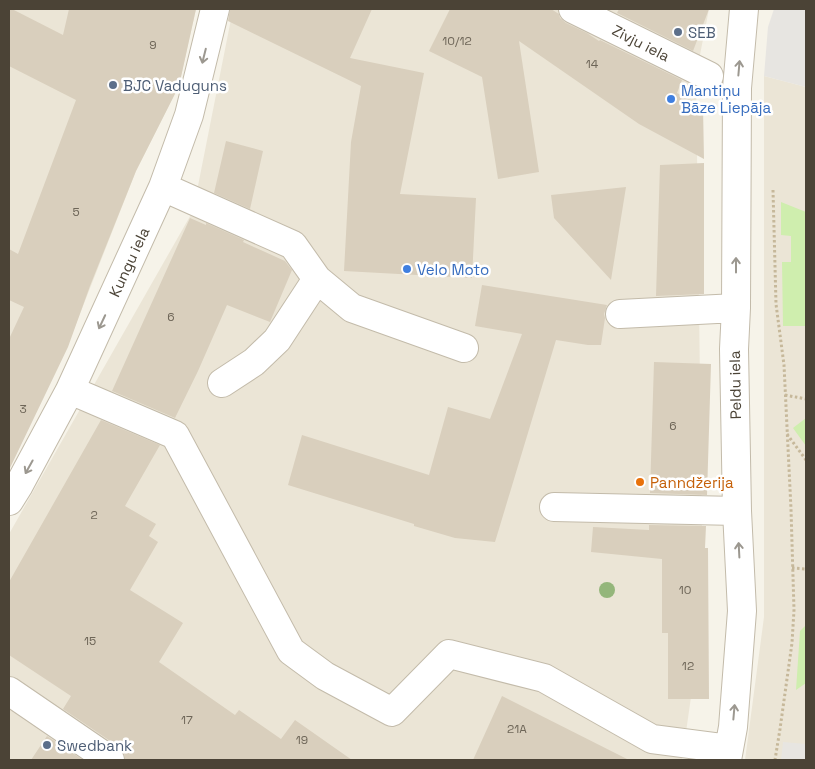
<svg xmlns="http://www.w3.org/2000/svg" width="815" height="769" font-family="'Space Grotesk',sans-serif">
<rect width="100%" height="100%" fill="#f6f3e9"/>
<path fill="#ebe5d6" d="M9,9h187l-17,76 -43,86 -62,158 -61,132 -4,6z
M233,9h476l-13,66 7,538 -21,147h-673v-226l184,-323z
M764,76l42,11v673h-61l19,-143z"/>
<path fill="#cfeeae" d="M781,202l25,10v114h-23l-1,-64h9v-26l-10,-1z
M806,418v28l-13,-18z
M806,625v58l-10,7 4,-59z"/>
<path fill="#e7e5e1" d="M774,9h32v78l-42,-11 4,-49z
M783,742l23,2v16h-25z"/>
<path fill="#d9cfbd" d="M9,9h3l51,26 6,-26h127l-17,77 -43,85 -46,115 -22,61 -59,123v-131l15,-32 -15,-7v-51l9,5 58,-154 -67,-34z
M230,9h142l-22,49 74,15 -24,121 76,4 -4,80 -128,-7 7,-129 10,-56 -133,-65z
M450,9h101l8,5 1,4 6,5 21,10 12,8 1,-1 82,40 -5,13 26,14 1,52 -65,-35 -120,-83 20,131 -41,7 -16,-102 -53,-26z
M619,9h90l-16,42 -76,-38z
M226,141l37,10 -13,58 -36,-16z
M704,163v131l-48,2 4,-131z
M626,187l-15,93 -57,-62 -3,-23z
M190,218l16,7v-2l38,17 -1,2 42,19 7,9 -22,52 -43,-17 -29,66 -23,47 -63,-27z
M482,285l125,20 -3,9 1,4 -4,27h-13l-32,-5 -61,202 -40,-4 -41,-12v-2l-126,-39 14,-50 127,40 19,-68 42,12 32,-85 -47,-8z
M654,362l57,2 -4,131 -57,-2z
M101,420l59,25 -35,61 31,18 -7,12 9,6 -28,48 53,33 -24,39 76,53 4,-5 42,29 14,-19 57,40h-227l-1,-7 -5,-6 -56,-38 8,-13 -62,-41v-73z
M649,525l57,1 -1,22h3l1,151h-41v-66h-6v-74l-71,-7 2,-25 56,3z
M502,696l127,64h-156z
M47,736l36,24h-52z"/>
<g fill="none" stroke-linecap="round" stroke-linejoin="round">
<g stroke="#c3bbaa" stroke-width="30">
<path id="minor" d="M573,9l136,67
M163,187l130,58 24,34 35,29 112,40
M620,314l116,-6
M222,383l32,-21 23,-22 40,-61
M70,390l105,45 116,216 34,25 67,36 57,-58 95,24 108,61 77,10
M9,501l10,-16 51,-95 93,-203 26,-72 26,-106
M554,507l183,4
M9,691l101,69
M727,760l6,-33 9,-116 -5,-100 -3,-162 2,-41 1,-220 7,-79"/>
</g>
<path stroke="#c6b89a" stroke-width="3" stroke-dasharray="2.5 2.5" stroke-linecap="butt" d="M773,190l3,114 8,61 7,144 3,101 -2,33 -12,86 -5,31
M785,395l21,4
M787,434l19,26
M792,568l14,1"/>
<use href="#minor" stroke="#fff" stroke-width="28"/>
</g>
<circle fill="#94b67b" cx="607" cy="590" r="8"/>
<defs><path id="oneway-shaft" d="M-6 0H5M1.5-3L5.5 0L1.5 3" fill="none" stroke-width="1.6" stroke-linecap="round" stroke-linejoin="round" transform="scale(1.25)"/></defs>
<g stroke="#9c9890">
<use href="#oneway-shaft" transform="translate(204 56) rotate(104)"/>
<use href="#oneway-shaft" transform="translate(739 68) rotate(-85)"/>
<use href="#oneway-shaft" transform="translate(736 265) rotate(-90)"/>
<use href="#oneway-shaft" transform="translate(102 322) rotate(115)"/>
<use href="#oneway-shaft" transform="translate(29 467) rotate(119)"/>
<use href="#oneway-shaft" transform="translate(739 550) rotate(-93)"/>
<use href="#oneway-shaft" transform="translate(734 712) rotate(-85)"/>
</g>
<g fill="#5c6f8a" stroke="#fff" stroke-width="2">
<circle cx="678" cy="32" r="5"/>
<circle cx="113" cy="85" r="5"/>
<circle cx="47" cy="745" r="5"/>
</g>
<g fill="#3f7fe0" stroke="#fff" stroke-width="2">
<circle cx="671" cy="99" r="5"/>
<circle cx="407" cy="269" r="5"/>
</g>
<circle fill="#e8710a" stroke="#fff" stroke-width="2" cx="640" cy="482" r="5"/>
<g text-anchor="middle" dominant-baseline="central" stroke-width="5" stroke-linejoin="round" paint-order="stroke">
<g font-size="12" fill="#6e6658">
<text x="457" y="41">10/12</text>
<text x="153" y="45">9</text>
<text x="592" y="64">14</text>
<text x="76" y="212">5</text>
<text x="171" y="317">6</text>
<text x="23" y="409">3</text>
<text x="673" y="426">6</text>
<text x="94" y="515">2</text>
<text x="685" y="590">10</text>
<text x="90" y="641">15</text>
<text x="688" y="666">12</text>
<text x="187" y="720">17</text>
<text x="517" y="729">21A</text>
<text x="302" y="740">19</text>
</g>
<g font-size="15" fill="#4e5e75" stroke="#fff" text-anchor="start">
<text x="688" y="32">SEB</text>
<text x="123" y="85">BJC Vaduguns</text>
<text x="57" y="745">Swedbank</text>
</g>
<g font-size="15" fill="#4b4336" stroke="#fff">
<text transform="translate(641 43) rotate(27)">Zivju iela</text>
<text transform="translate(129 262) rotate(-65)">Kungu iela</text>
<text transform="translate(735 385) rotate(-91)">Peldu iela</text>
</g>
<g font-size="15" fill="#366cbe" stroke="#fff" text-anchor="start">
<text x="681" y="90">Mantiņu<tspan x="681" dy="17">Bāze Liepāja</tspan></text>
<text x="417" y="269">Velo Moto</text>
</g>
<g font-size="15" fill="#c56008" stroke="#fff" text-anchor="start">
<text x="650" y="482">Panndžerija</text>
</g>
</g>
<rect width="815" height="769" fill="none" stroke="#4b4336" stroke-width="20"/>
</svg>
